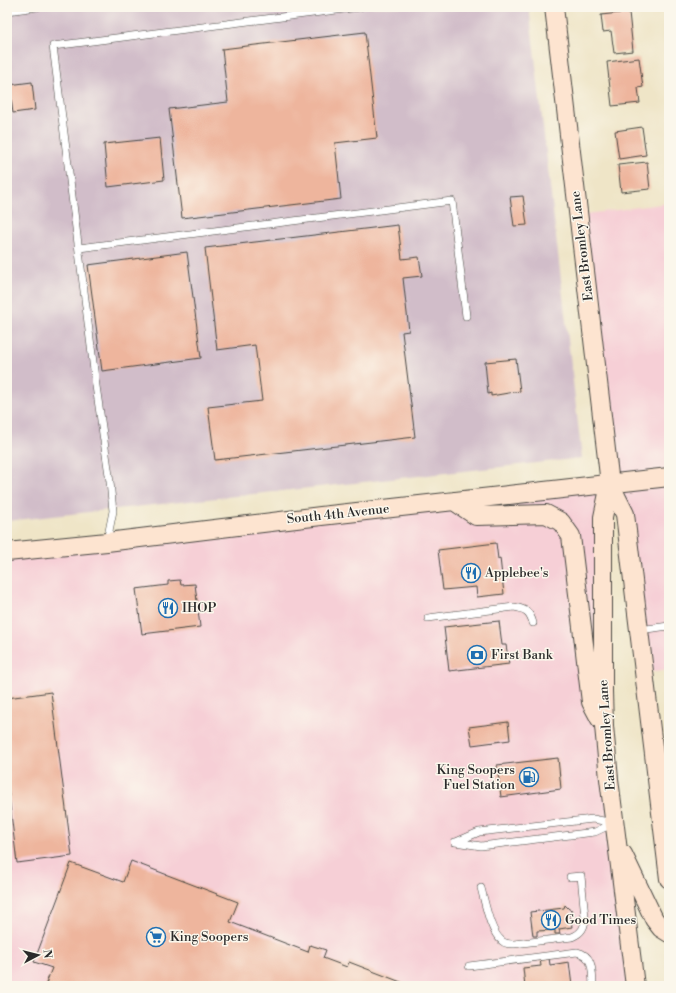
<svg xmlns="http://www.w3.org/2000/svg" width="676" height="993" font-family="'Libre Bodoni',serif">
<rect width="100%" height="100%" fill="#fbf7ec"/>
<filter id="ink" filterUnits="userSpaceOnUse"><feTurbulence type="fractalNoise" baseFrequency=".025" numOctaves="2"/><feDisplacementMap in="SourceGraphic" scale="8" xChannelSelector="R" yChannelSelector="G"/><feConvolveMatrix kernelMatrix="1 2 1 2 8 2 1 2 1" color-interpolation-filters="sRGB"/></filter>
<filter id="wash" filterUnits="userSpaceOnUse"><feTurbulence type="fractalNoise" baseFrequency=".012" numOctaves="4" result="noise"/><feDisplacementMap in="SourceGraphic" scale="16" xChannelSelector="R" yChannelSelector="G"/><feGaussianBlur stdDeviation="0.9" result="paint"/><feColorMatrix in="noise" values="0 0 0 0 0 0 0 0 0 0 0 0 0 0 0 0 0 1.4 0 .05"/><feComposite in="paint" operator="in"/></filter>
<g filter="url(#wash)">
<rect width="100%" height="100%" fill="#efe5c7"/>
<path fill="#f6cfd6" d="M669,203v466l-25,4 -19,-159 -15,-29 -7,32 12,306 20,163h-628v-434l603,-68 -31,-269z"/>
<path fill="#d1bdc9" d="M37,7h492l53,451 -575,63v-510z"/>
<g id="blocks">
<path fill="#eeb59d" d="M629,12l4,39 -19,2 -3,-22 -8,1 -2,-17z
M365,32l12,106 -42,5 6,56 -159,19 -13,-109 59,-7 -6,-53z
M639,58l4,29 -5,1 2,15 -28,3 -5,-44z
M32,82l3,28 -22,3 -4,-28z
M642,127l4,28 -27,4 -4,-28z
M160,138l4,42 -56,7 -4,-43z
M647,162l3,27 -29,3 -3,-27z
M523,196l4,29 -13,1 -4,-29z
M398,225l4,34 17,-2 3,19 -19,2 6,53 -7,1 13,105 -200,23 -7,-53 54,-6 -7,-56 -38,5 -12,-102z
M187,252l14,106 -99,13 -14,-106z
M516,359l4,32 -29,5v-3l-3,1 -3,-32z
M496,543l2,16 2,-1 4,36 -27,3 -1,-10 -33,3 -5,-40z
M180,580l1,5 14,-1 5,43 -58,7 -6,-45 32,-4v-4z
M499,621l3,24h4l3,19 -60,7 -5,-44z
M51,692l21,164 -55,7 -10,-83v-82z
M508,722l2,18 -38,5 -3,-18z
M558,758l3,31 -60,8 -4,-32z
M131,861l107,41 -8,20 78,30 2,-7 16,5 -3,8 24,9 2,-5 57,22 -1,2h-360l7,-18 -18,-6 37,-99 52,19z
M565,905l4,4 3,1 -2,4 2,13 -13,2 1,5h-5v-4l-18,1v5h-4l-3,-24 34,-4z
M549,958l1,7 19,-3 3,24h-47l-2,-18 18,-2 -1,-7z"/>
</g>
</g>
<g filter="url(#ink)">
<use href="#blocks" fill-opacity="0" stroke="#484742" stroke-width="1"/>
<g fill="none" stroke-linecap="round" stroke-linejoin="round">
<g stroke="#484742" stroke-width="8">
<path id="service" d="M7,11l30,-4
M79,248l373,-47 14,115
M107,541l6,-30 -3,-29 -14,-96 -43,-340 307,-39
M428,618l86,-11c12,2 16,5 19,16
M639,630l30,-4
M455,842l26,4 114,-14 19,-9
M456,842l23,-10 53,-6 61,-7 21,4
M481,888c4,14 9,44 21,53 3,3 7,3 12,3l58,-7c10,-4 13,-10 13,-20l-4,-41 -11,1
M469,966l108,-14c17,4 15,19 16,34"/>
</g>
<g stroke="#484742" stroke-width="20">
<path id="secondary" d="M554,7l56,477 -7,33v174l1,35 5,53 26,207
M610,484l15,30 44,365
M454,501l22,15 70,-2 15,8 10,14 20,166 9,17
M7,552l100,-10 214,-26 348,-39
M623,854l31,65 7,9 8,5"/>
</g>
<use href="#service" stroke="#fff" stroke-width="7"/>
<use href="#secondary" stroke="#fde4d0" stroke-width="18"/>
</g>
</g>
<defs>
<g id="restaurant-ring" transform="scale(1)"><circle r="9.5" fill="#fbf7ec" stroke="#1f6fb2" stroke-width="1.5"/><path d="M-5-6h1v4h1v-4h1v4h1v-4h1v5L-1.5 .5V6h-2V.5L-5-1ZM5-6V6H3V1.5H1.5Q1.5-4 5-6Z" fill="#1f6fb2"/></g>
<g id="bank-ring" transform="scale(1)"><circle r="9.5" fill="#fbf7ec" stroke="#1f6fb2" stroke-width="1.5"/><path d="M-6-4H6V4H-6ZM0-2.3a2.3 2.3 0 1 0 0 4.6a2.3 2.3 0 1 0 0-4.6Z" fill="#1f6fb2"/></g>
<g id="fuel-ring" transform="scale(1)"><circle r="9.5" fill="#fbf7ec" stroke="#1f6fb2" stroke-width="1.5"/><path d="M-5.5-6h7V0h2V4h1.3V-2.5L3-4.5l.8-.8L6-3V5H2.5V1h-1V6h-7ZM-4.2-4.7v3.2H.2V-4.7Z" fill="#1f6fb2"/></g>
<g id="supermarket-ring" transform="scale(1)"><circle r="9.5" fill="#fbf7ec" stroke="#1f6fb2" stroke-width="1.5"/><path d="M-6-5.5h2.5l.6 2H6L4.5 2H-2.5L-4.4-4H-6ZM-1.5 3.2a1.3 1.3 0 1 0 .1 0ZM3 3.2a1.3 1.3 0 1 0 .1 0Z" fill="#1f6fb2"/></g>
</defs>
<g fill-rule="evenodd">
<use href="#restaurant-ring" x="471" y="573"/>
<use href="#restaurant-ring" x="168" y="608"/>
<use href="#bank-ring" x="477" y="655"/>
<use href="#fuel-ring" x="529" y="777"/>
<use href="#restaurant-ring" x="551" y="920"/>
<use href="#supermarket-ring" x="156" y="937"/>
</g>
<g text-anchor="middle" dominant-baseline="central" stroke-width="3" stroke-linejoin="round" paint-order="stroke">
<g font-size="13" fill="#2b2b2b" stroke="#fbf7ec">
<text transform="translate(582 246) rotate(-97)">East Bromley Lane</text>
<text transform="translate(338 514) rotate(-6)">South 4th Avenue</text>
<text transform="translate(607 735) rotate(-94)">East Bromley Lane</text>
</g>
<g font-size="13" fill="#2b2b2b" stroke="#fbf7ec" text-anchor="start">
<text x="485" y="573">Applebee's</text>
<text x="182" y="608">IHOP</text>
<text x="491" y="655">First Bank</text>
<text x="515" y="770" text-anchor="end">King Soopers<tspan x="515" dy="15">Fuel Station</tspan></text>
<text x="565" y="920">Good Times</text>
<text x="170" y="937">King Soopers</text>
</g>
</g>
<rect width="676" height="993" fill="none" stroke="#fbf7ec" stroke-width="24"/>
<g transform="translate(38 955) rotate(83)" stroke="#fbf7ec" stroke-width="3" paint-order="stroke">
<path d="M0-3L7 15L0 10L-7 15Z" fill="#2b2b2b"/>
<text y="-6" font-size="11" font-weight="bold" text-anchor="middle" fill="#2b2b2b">N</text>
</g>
</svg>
